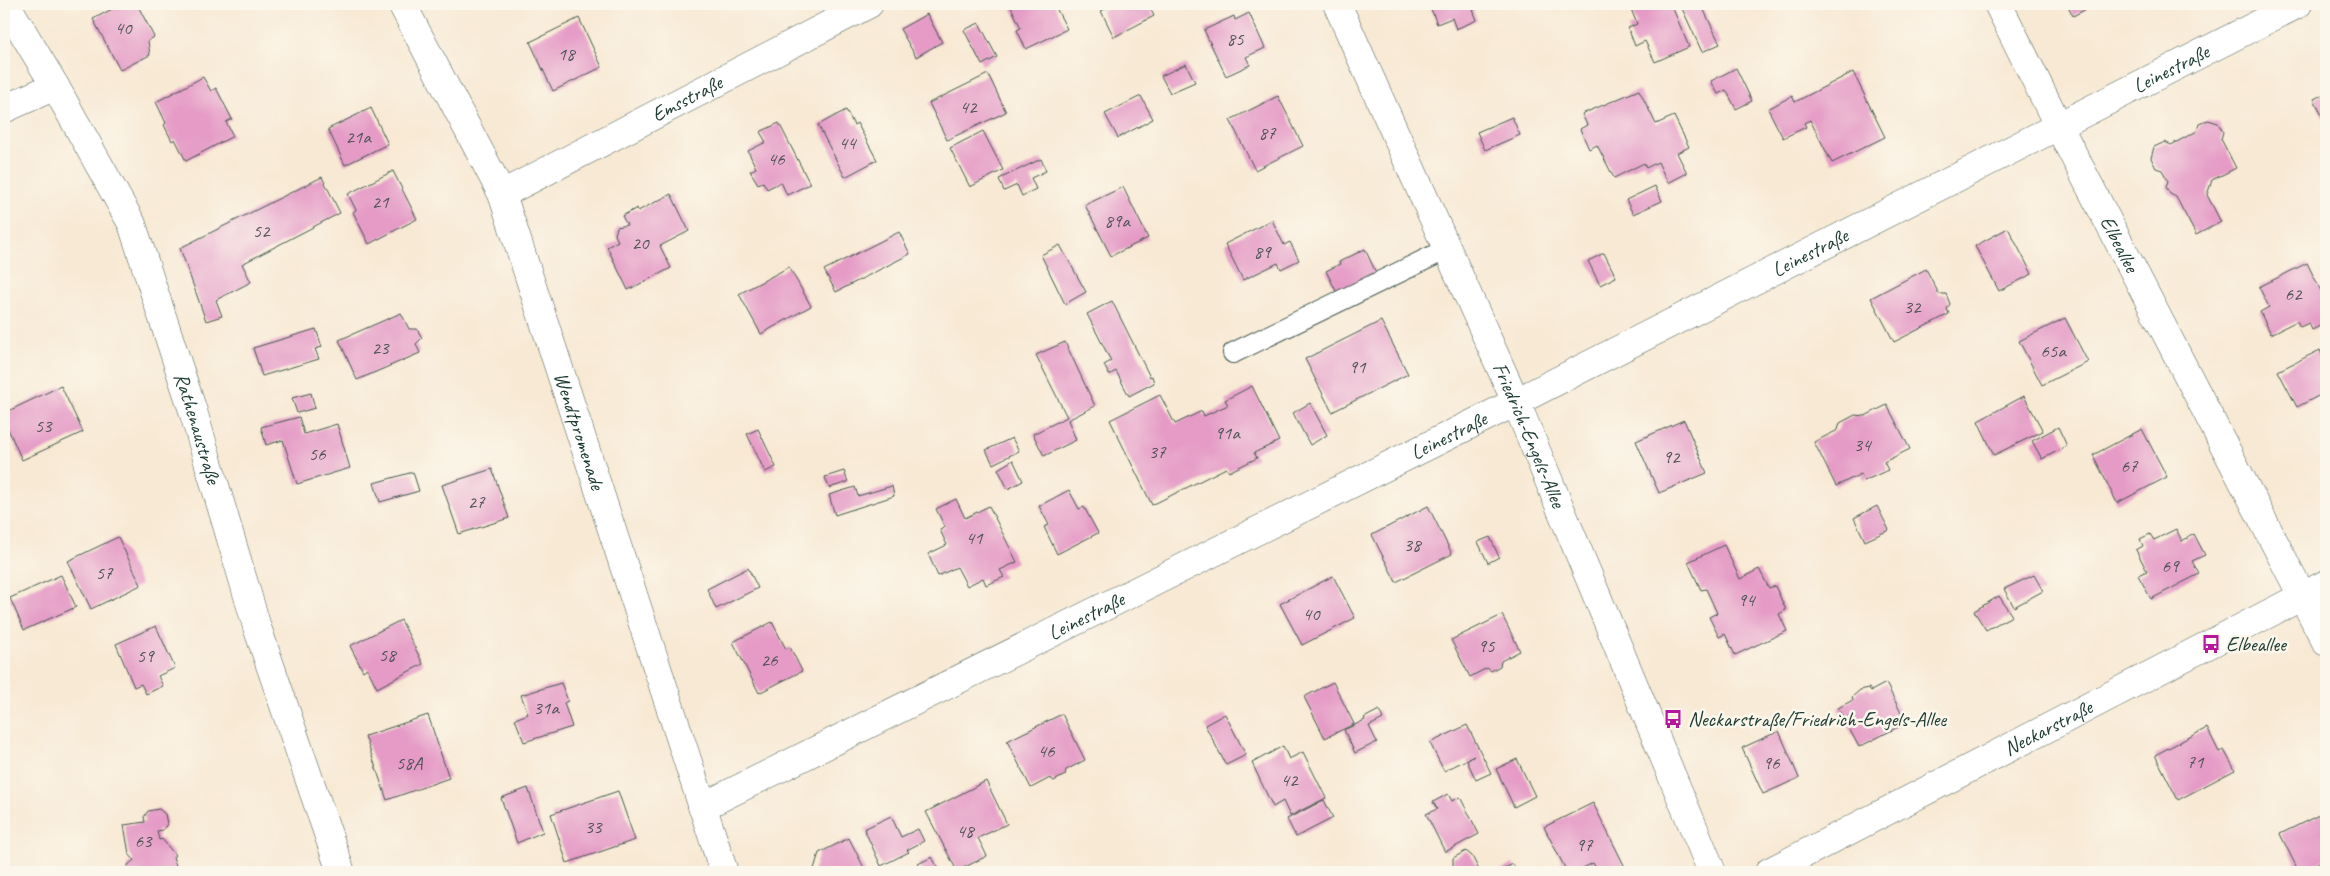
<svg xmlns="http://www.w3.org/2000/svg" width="2330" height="876" font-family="Caveat,sans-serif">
<rect width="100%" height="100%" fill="#fbf7ec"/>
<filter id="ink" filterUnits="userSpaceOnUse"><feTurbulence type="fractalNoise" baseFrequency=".02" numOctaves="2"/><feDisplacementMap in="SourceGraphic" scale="10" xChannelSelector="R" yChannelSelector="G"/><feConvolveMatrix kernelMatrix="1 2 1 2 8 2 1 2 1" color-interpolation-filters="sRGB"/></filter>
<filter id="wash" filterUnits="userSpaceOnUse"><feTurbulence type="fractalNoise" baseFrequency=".0096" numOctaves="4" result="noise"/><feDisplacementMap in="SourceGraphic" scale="20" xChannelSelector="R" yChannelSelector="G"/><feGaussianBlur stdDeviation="1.12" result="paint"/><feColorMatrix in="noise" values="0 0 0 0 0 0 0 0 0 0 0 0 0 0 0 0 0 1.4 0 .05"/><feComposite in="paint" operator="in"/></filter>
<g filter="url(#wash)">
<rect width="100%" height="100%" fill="#f8e9d4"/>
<g id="blocks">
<path fill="#e59bc6" d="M111,4h26l17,33 -6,4 2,14 -30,15 -27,-51 21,-11z
M1014,4h40l13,25 -41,20 -9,-19 4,-2 -11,-23z
M1115,4h33l6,12 -40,21 -13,-26z
M1429,4h59l-15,6 4,10 -21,9 -4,-11 -15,6z
M1629,4h42l18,43 -34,15 -10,-21 -10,5 -7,-18 9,-4z
M1680,4h21l19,40 -18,8z
M2067,4h29l-23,12z
M1249,13l16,35 -19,9 4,8 -24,11 -22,-46 30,-14 1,4z
M927,14l15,28 -26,15 -16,-28z
M579,18l23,49 -49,24 -23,-49z
M979,23l18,34 -15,8 -18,-35z
M1186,64l9,18 -25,11 -9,-17z
M1736,68l16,33 -16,8 -10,-19 -8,4 -7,-13z
M1853,72l32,65 -53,26 -22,-43 -6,3 2,4 -23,11 -15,-29 24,-13 3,6z
M988,74l18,38 -59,28 -18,-37z
M203,77l8,14 5,-3 16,31 -6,3 7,14 -47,25 -11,-22 -3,2 -8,-16 2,-2 -10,-21z
M1639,90l17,34 18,-8 15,31 -12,6 10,20 -19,10 -10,-21 -12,6 -2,-5 -30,15 -17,-33 -8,4 -9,-20 7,-4 -5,-11z
M2326,93v31l-12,-25z
M1141,96l12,23 -35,19 -13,-24z
M1278,96l25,50 -48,24 -25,-50z
M371,108l17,36 -43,21 -17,-36z
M846,110l8,15 3,-2 20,37 -32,17 -27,-52z
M1512,117l8,18 -35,15 -8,-18z
M2208,120l10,3 5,9 -2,7 15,29 -24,12 -5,15 14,27 -25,13 -20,-38 -6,-3 -4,-7 2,-6 -6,-11 -6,-2 -5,-10 3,-11 11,-5 6,3 26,-14 2,-7z
M779,123l31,61 -23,11 -6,-13 -14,7 -4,-7 -5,2 -8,-13 6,-3 -8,-17 18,-9 -6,-10z
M983,131l20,39 -33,17 -20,-39z
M1041,159l5,12 -15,7 5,11 -14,7 -5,-11 -13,6 -5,-12z
M393,171l24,48 -48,25 -16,-32 3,-2 -8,-16z
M322,177l18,36 -98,51 9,18 -35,18 6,16 -16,5 -26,-73z
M1655,186l7,15 -29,13 -7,-14z
M1123,187l25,51 -37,18 -26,-51z
M671,194l18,37 -29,15 11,22 -43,22 -21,-43 11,-6 -3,-6 2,-8 10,-2 -5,-9 15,-8 1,3z
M1272,220l12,25 6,-3 9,18 -18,9 -3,-6 -35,17 -18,-36z
M2008,228l24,46 -33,17 -24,-45z
M899,232l11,22 -74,38 -12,-22z
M1060,245l26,47 -21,12 -24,-49z
M1365,249l13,28 -39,20 -13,-26 14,-7 -1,-2z
M1604,253l12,24 -16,8 -12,-24z
M2307,263l19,38v22l-14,7 -3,-7 -9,4 -3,-6 -26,13 -11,-22 9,-5 -10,-20z
M789,267l22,39 -50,28 -22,-40z
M1926,269l13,25h7l4,10 -3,5 2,5 -55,28 -23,-44z
M1112,301l38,76 2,-1 2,7 -25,13 -13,-25 -7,4 -5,-10 7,-4 -24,-47z
M401,313l8,16h8l5,9 -6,6 4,9 -63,27 -18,-40z
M2065,318l23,44 -46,23 -23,-44z
M1381,321l27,53 -76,38 -27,-53z
M316,329l6,18 -7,2 4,10 -57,17 -9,-28z
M1065,342l30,64 -27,14 8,20 -32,16 -11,-22 34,-17 -31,-62z
M2320,350l6,13v29l-29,15 -19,-36z
M61,386l22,46 -61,28 -18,-40v-7z
M1252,386l27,55 -25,12 3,5 -28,14 -3,-4 -74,37 -42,-85 50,-25 15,29 27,-13 2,5 24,-11 -3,-5z
M311,393l4,15 -18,5 -5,-15z
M2024,396l19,35 -49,24 -16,-34z
M1310,403l17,32 -17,10 -17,-32z
M1887,405l23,44 -26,13 4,8 -24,11 -3,-7 -25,12 -22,-44 24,-12 2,-7 15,-8 10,1z
M299,417l5,17 33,-10 13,44 -53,16 -14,-44 -17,5 -5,-18z
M1684,420l23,53 -48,20 -23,-52z
M2058,427l9,19 -25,13 -10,-18z
M758,429l18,38 -11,5 -18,-38z
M2142,429l25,48 -50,26 -24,-48z
M1012,438l7,13 -26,13 -7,-14z
M1013,460l10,21 -15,8 -10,-20z
M492,469l17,49 -50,16 -17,-49z
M844,471l4,11 -19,6 -4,-11z
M413,472l6,19 -39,11 -6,-19z
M892,486l2,10 -59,19 -6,-20 26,-8 3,9z
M1069,490l10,19 5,-2 14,26 -41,21 -13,-27 5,-2 -10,-19z
M956,499l9,19 24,-12 28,56 -17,8 4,7 -18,8 -3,-7 -16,8 -10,-19 -19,9 -10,-22 19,-9 -7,-15 5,-3 -9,-18z
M1428,506l24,48 -56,28 -24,-47z
M1877,506l12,24 -24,11 -11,-23z
M2176,529l6,12 12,-7 11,21 -13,6 7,13 -48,25 -13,-24 9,-4 -11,-21 7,-4 -3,-7 10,-5 4,6z
M118,537l23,48 -50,24 -23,-48z
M1490,537l9,20 -11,6 -10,-21z
M1724,545l16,34 19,-10 10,19 6,-2 11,24 -7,4 8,17 -52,24 -10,-21 -6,3 -10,-20 8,-4 -11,-24 -5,1 -13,-28z
M748,568l10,20 -42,21 -9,-20z
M61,575l15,32 -52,23 -14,-32z
M2034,575l9,16 -29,16 -10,-18z
M1333,576l22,42 -53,27 -22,-41z
M1999,596l13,20 -26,14 -12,-19z
M1502,615l18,36 -19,10 -1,5 -9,5 -4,-3 -17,9 -19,-37z
M401,620l22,44 -46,24 -10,-20 -4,3 -13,-25z
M772,622l14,27 4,-2 12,24 -43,22 -26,-51z
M156,626l19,42 -17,8 5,10 -17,8 -5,-10 -7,3 -18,-43z
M1333,682l21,42 -29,14 -21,-41z
M561,683l7,18 -4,2 8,24 -48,15 -9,-23 13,-5 -7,-19z
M1886,683l20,40 -47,24 -21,-39 15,-8 -1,-3 8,-7 9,-2 2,3z
M1379,710l4,9 -14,7 8,16 -22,11 -11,-23 21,-10 -1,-2z
M1062,714l23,46 -19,10 -1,5 -11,6 -4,-3 -19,10 -24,-47z
M1225,714l21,41 -20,10 -21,-40z
M428,715l21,63 -62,22 -22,-64z
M1467,725l24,48 -15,7 -9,-19 7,-5 -30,15 -14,-28z
M2207,728l12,24 5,-2 11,20 -57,30 -23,-45z
M1779,731l20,47 -36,16 -21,-46z
M1283,746l6,13 14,-7 23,46 -36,18 -7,-15 -10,6 -21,-44z
M1517,759l18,37 -21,11 -18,-38z
M986,781l21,43 -29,14 9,18 -30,15 -31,-59z
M528,788l15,44 -26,11 -16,-45z
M618,791l17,49 -68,23 -16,-49z
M1448,794l4,7 8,-4 19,37 -34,18 -19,-38 11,-5 -4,-7z
M1324,800l9,18 -37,19 -9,-18z
M1593,803l32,64 -11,5h-16l-5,-9 -18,9h-8l-23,-45z
M159,809l6,5 2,10 -4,6 -6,1 2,9 3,-1 13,16 -2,2 5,15h-51l1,-7 6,-5 -5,-6 -5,-29 21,-3 -1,-5 4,-6z
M2323,813l1,2 2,-1v45l-27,13 -19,-38z
M891,816l10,21 17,-8 6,12 -17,9 2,2 -28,14 -17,-37z
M849,838l17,34h-53l6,-19z
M1466,851l6,5 8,16h-41l14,-6v-8z
M932,857l8,15h-18l-4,-8z
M1513,864l4,8h-20z"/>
</g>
</g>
<g filter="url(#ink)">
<use href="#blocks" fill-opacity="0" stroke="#40574c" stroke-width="1"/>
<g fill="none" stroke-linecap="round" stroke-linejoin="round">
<g stroke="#40574c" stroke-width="22">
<path id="service" d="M1233,353l214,-104"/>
</g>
<g stroke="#40574c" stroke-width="29">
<g id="minor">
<path id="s1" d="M6,4l49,82 77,138 61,187 64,216 84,245"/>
<path id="s2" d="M402,4l100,190 222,678"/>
<path id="s3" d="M1998,4l61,123 267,515"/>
<path d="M4,109l51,-23"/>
<path id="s4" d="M502,194l367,-190"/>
<path id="s5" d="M702,807l814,-405 782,-398"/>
<path id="s6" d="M1769,872l557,-288"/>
</g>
</g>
<g stroke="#40574c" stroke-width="29">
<g id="tertiary">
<path id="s7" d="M1337,4l179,398 196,470"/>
</g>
</g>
<use href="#service" stroke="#fff" stroke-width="20"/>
<use href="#minor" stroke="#fff" stroke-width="28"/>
<use href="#tertiary" stroke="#fff" stroke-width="28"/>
</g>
</g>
<defs>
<g id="bus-bare" transform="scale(1.5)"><path d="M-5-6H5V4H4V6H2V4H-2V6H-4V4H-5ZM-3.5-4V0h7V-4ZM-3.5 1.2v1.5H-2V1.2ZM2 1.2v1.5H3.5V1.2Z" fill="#b5179e" stroke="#fbf7ec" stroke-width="2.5" paint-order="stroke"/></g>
</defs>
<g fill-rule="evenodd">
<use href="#bus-bare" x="2211" y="644"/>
<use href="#bus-bare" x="1673" y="719"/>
</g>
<g text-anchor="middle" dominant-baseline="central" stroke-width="5" stroke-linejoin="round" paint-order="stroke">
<g font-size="19" fill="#505458">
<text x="123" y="28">40</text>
<text x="1235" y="39">85</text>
<text x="566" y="54">18</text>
<text x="968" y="107">42</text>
<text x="1267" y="133">87</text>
<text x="358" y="137">21a</text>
<text x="847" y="143">44</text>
<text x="776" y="159">46</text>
<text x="380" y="202">21</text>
<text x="1117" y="221">89a</text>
<text x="261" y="231">52</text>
<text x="640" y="243">20</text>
<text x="1262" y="252">89</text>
<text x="2293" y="294">62</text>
<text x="1912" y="307">32</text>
<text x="380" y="348">23</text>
<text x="2053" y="351">65a</text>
<text x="1357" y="367">91</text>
<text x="43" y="426">53</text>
<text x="1227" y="433">91a</text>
<text x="1862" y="445">34</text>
<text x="1157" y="452">37</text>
<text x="317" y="454">56</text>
<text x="1671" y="457">92</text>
<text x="2129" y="466">67</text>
<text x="476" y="502">27</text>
<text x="974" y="538">41</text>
<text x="1412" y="545">38</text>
<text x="2170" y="566">69</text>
<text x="104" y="573">57</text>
<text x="1746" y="600">94</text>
<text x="1311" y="614">40</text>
<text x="1486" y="646">95</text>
<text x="387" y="655">58</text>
<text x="145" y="656">59</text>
<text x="769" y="660">26</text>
<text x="546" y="708">31a</text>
<text x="1046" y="751">46</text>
<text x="2195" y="762">71</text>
<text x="409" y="763">58A</text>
<text x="1771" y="763">96</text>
<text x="1289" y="780">42</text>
<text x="593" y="827">33</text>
<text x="965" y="831">48</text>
<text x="143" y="841">63</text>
<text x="1584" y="845">97</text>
</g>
<g font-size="21" fill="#1f3d34" stroke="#fbf7ec">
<text stroke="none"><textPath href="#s5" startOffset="1644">Leinestraße</textPath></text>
<text stroke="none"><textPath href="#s4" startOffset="208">Emsstraße</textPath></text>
<text stroke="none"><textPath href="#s3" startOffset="269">Elbeallee</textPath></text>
<text stroke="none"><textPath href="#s5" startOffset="1239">Leinestraße</textPath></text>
<text stroke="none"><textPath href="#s1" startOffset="468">Rathenaustraße</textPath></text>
<text stroke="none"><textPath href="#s2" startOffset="464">Wendtpromenade</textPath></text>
<text stroke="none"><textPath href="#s5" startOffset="834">Leinestraße</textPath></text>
<text stroke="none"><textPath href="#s7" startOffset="472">Friedrich-Engels-Allee</textPath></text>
<text stroke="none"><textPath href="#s5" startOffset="429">Leinestraße</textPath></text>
<text stroke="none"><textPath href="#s6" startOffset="314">Neckarstraße</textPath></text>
</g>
<g font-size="21" fill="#1f3d34" stroke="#fbf7ec" text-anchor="start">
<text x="2226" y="644">Elbeallee</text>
<text x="1688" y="719">Neckarstraße/Friedrich-Engels-Allee</text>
</g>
</g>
<rect width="2330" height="876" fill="none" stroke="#fbf7ec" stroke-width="20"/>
</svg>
